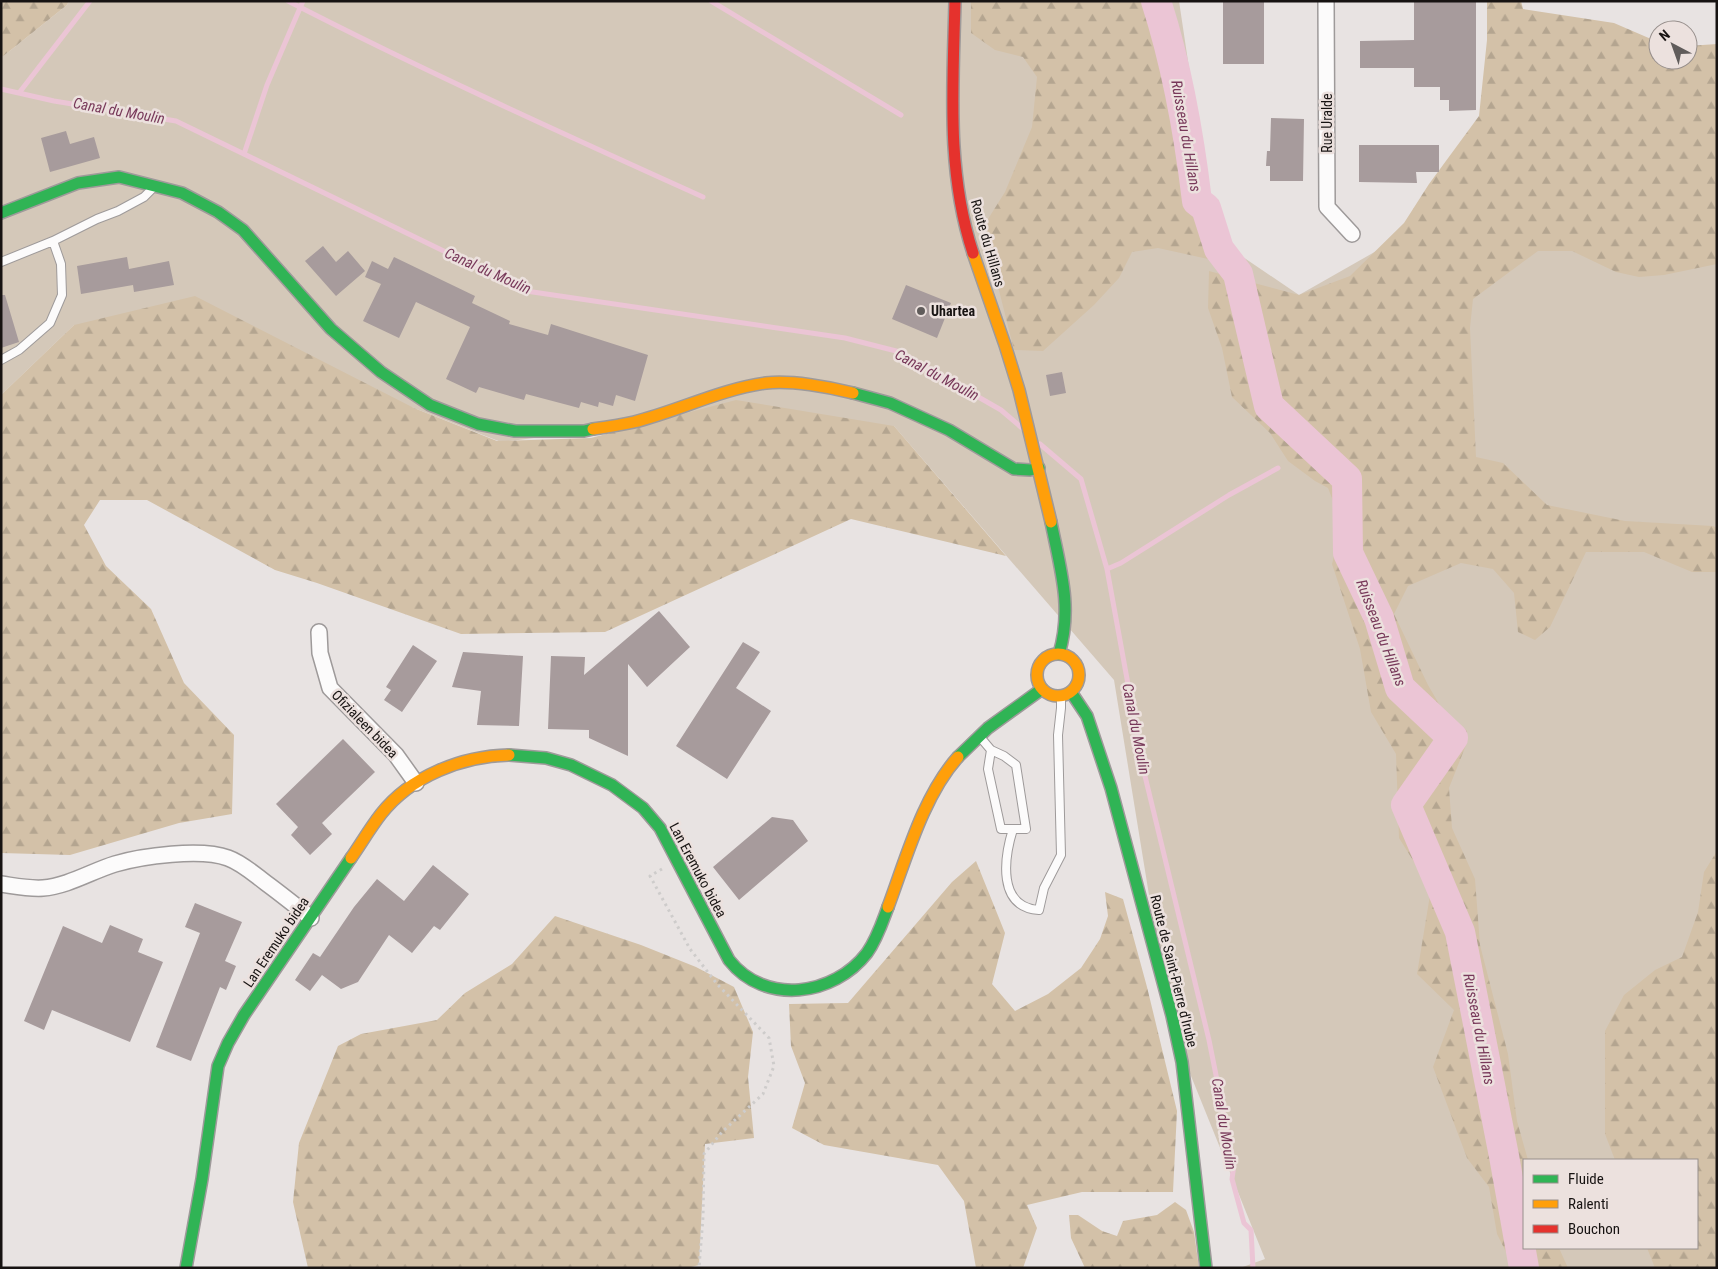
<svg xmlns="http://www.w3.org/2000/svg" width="1718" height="1269" font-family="'Roboto Condensed',sans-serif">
<defs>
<pattern id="forest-firs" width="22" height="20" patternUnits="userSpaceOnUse" patternTransform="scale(1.25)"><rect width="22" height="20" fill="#d3c1a8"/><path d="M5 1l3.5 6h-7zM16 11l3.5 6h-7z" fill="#b4a590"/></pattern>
</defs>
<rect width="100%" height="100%" fill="#e8e3e2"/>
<path fill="#d4c8b9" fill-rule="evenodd" d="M69,1h1110l22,147 5,60 34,47 59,40 123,-70 295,-2v1045h-477l25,-9 -95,-235 -56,-344 -220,-254 -241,-3 -152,19 -87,-34 -340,-83 -73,70v-337l66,-53zM1524,1160h173v88h-173z"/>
<path fill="url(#forest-firs)" d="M1,1h68l-2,4 -66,53z
M971,1h183l21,70 19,107 25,71 -11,10 -50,-11 -26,4 -13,26 -25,27 -51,46 -29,-1 -31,-123 22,-35 27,-65 5,-50 -14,-20 -28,-7 -24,-17z
M1487,1h34l2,8 91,14 44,19v18h30v-14l29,-2v220l-53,11 -25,2 -23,-5 -44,-21h-34l-65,48 -3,29 6,129 27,6 44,42 78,16 88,5 4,2v44h-25l-48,-20h-58l-36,75 -15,13 -17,-8 -4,-39 -21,-24 -32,-6 -53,23 -14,28 34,71 14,24 25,22 -1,14 -17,43 3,40 23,51 5,66 28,109 9,67 11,39h-4v88h35l9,20h-54l-17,-34 -8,-47 -22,-29 -34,-91 21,-57 -37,-36 14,-85 -32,-51 -3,-84 -25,-42 -11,-63 -28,-85 10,-40 -14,-36 -13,-7 -27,-20 -18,-28 -38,-36 -10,-49 -14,-40 1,-37 90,24 51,-19 54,-53 25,-39 50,-68 8,-76z
M195,296l219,112 83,33 94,-3 145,-38 158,26 112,130 -155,-37 -246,113 -144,2 -144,-51 -42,-13 -128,-70h-47l-16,25 22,41 45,43 33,74 50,52 -2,79 -53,9 -109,32 -69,-2v-458l73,-70z
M1717,851v417h-62l-8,-20h50v-88h-82l-10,-26v-103l19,-36 31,-25 27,-13 16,-45 6,-40z
M976,861l29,72 -13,51 23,27 33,-17 33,-26 19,-29 8,-23 -3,-24 18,7 24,88 30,124 -4,81h-91l-55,13 10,23 -14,40h-47l-12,-67 -26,-36 -114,-20 -32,-17 13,-45 -14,-37 -2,-42 59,-1 104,-121z
M555,916l86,29 55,22 38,20 19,45 -5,45 6,61 -49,6 -6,121 -12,3h-379l-15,-66 6,-59 39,-97 23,-12 76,-14 28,-27 47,-29z
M1175,1202l11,8 8,22 5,36h-114l-14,-30 -2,-23h9l24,16 15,5 6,-15 34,-6z"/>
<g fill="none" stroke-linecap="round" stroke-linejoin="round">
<path stroke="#ebc5d5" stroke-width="5" d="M288,1c136,70 276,133 415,196
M711,1l190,114
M1,89l53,12 122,20 350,170 319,47 55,14 101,58 21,18
M19,93l71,-92
M244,154l23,-69 36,-84
M1040,444l41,35 26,90 37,203 65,268 25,125 -2,14 12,44 7,7 2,38
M1107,569l14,-6 108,-68 49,-27"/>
<path stroke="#ebc5d5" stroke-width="30" d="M1156,1c21,65 33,133 41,200l9,7 13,41 19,25 31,132 78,73 1,74 31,65 21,70 53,50 -47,67 54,127 44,224 20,112"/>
</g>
<path fill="#a79b9c" d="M1223,1h41v63h-41z
M1414,1h62v109l-27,1v-11h-9v-13h-26v-19h-54v-27l54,-1z
M1271,118l33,1 -1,62h-33v-15h-4l1,-15h3z
M66,131l4,13 24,-7 6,21 -50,14 -9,-34z
M1359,145h80v27h-23l1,11 -58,-1z
M323,246l13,16 12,-11 17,20 -29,25 -31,-35z
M127,257l2,12 40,-8 5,24 -40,7 -1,-7 -52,9 -4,-28z
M394,257l81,39 -3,7 38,18 -1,3 39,11 3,-11 97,31 -13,46 -19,-6 -3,11 -14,-4 -1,5 -17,-5 -2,6 -53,-14 -2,6 -45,-13 -3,6 -30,-14 24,-52 -54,-25 -17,36 -36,-17 18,-37 -16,-7 7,-16 16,8z
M906,285l45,18 -14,35 -45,-19z
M1,295h4l14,47 -18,6z
M1062,372l4,21 -16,3 -4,-21z
M659,611l31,36 -43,40 -19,-23v92l-39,-18v-8l-41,-1 3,-73 34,1 -1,18z
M743,642l17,10 -24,36 35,23 -44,68 -51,-33z
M413,645l24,16 -35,51 -18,-12 7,-10 -5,-3z
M463,652l60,4 -4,70 -42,-1 4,-34 -29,-4z
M343,739l32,33 -53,51 10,11 -22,21 -19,-20 7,-8 -22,-23z
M772,817l21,3 15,21 -69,59 -26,-33z
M433,865l36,29 -29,36 -6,-4 -22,27 -23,-18 -31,47 -17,7 -19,-14 -12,16 -15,-11 18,-27 7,4 34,-50 23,-28 27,22z
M195,903l47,19 -17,39 11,5 -10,24 -6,-3 -29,74 -35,-14 44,-114 -15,-6z
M110,925l33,14 -5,13 25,10 -33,80 -78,-32 -8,20 -20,-9 39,-95 39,17z"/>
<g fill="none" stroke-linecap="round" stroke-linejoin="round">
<g stroke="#9e9a9a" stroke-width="10">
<path id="lane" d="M1,262l52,-21 44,-22 21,-8 26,-14 10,-10
M1,360l18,-10 31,-27 12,-28 -1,-31 -8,-23
M980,737l11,13 13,6 12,9 10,64h-25l-13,-60 3,-19
M1013,829c-9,29 -16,78 26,81l5,-22 17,-33 -3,-120 3,-27v-12"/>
</g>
<g stroke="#9e9a9a" stroke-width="18">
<path id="street" d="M1326,1l1,206 25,27
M319,632l1,21 10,35 66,67 20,28
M1,884c14,2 28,5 42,4 25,-2 49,-17 72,-24 27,-8 86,-16 113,-6 14,5 26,16 38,25 15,11 30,23 45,35"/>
</g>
<g stroke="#9e9a9a" stroke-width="14">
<path id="fast" d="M1,213l77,-30 41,-6 63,16 36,19 25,18 88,99 50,43 49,33 48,19 37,7h69l9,-2
M853,393l37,10 59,27 65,39 16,1 9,-2
M1051,522c9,46 22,85 8,132
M1071,692l16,24 24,72 61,228 10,46 24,206
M509,755l37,3 25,7 41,20 31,23 17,20 69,132c36,46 105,36 138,-7 10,-14 15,-30 21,-46
M958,757l30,-29 54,-39
M186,1268l16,-89 16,-113 10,-23 16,-28 107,-157"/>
</g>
<g stroke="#9e9a9a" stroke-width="14">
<path id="slow" d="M973,253l32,92 14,45 32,132
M593,429c14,-2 28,-4 41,-7 44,-11 87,-33 132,-39 25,-3 63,4 87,10
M1037 675a21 21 0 1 1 42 0a21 21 0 1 1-42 0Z
M351,858c10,-14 19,-30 30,-44 30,-38 81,-58 128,-59
M888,907c18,-48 35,-111 70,-150"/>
</g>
<g stroke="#9e9a9a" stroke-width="14">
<path id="jam" d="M955,1c-2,85 -9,170 18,252"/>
</g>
<path stroke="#cecccb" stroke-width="3" stroke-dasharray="2.5 4" stroke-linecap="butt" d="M662,869l-12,7 40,73 27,35 52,54 5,28 -11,28 -41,38 -18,22 -1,63 -4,51"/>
<use href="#lane" stroke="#fcfbfb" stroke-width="8"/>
<use href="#street" stroke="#fcfbfb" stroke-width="15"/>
<use href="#fast" stroke="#30b455" stroke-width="11"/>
<use href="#slow" stroke="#ff9f0a" stroke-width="11"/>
<use href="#jam" stroke="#e5322d" stroke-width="11"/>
</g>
<circle fill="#605c5b" stroke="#ece1de" stroke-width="2" cx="921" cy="311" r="5"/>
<g text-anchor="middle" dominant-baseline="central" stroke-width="5" stroke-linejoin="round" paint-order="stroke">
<g font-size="14" fill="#171312" stroke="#ece1de">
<text transform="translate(1327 123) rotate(-90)">Rue Uralde</text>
<text transform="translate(988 243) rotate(74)">Route du Hillans</text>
<text transform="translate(365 724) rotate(46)">Ofizialeen bidea</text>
<text transform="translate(698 870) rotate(62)">Lan Eremuko bidea</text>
<text transform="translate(276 942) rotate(-56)">Lan Eremuko bidea</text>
<text transform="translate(1174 971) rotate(76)">Route de Saint-Pierre d'Irube</text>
</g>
<g font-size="14" font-weight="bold" fill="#171312" stroke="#ece1de" text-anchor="start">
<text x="931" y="311">Uhartea</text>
</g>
<g font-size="15" font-style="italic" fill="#78395a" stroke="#ece1de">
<text transform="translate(119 111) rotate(10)">Canal du Moulin</text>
<text transform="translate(1186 136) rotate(80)">Ruisseau du Hillans</text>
<text transform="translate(488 271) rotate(24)">Canal du Moulin</text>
<text transform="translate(937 375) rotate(28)">Canal du Moulin</text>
<text transform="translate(1381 633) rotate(69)">Ruisseau du Hillans</text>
<text transform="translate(1136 729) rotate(79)">Canal du Moulin</text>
<text transform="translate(1479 1029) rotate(79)">Ruisseau du Hillans</text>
<text transform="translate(1224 1124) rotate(81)">Canal du Moulin</text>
</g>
</g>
<rect width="1718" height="1269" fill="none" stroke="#171312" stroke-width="5"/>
<rect x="1523" y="1159" width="175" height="90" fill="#ece1de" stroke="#978f8c"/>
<rect x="1533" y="1175" width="25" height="8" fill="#30b455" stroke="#978f8c"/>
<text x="1568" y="1184" font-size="15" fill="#171312">Fluide</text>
<rect x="1533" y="1200" width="25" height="8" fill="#ff9f0a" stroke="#978f8c"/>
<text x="1568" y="1209" font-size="15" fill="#171312">Ralenti</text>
<rect x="1533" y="1225" width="25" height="8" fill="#e5322d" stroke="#978f8c"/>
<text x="1568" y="1234" font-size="15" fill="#171312">Bouchon</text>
<g transform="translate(1673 45) rotate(319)"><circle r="24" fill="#ece1de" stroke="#978f8c"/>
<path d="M0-4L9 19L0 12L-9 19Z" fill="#605c5b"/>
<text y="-8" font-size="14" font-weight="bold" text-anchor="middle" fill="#171312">N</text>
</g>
</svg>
